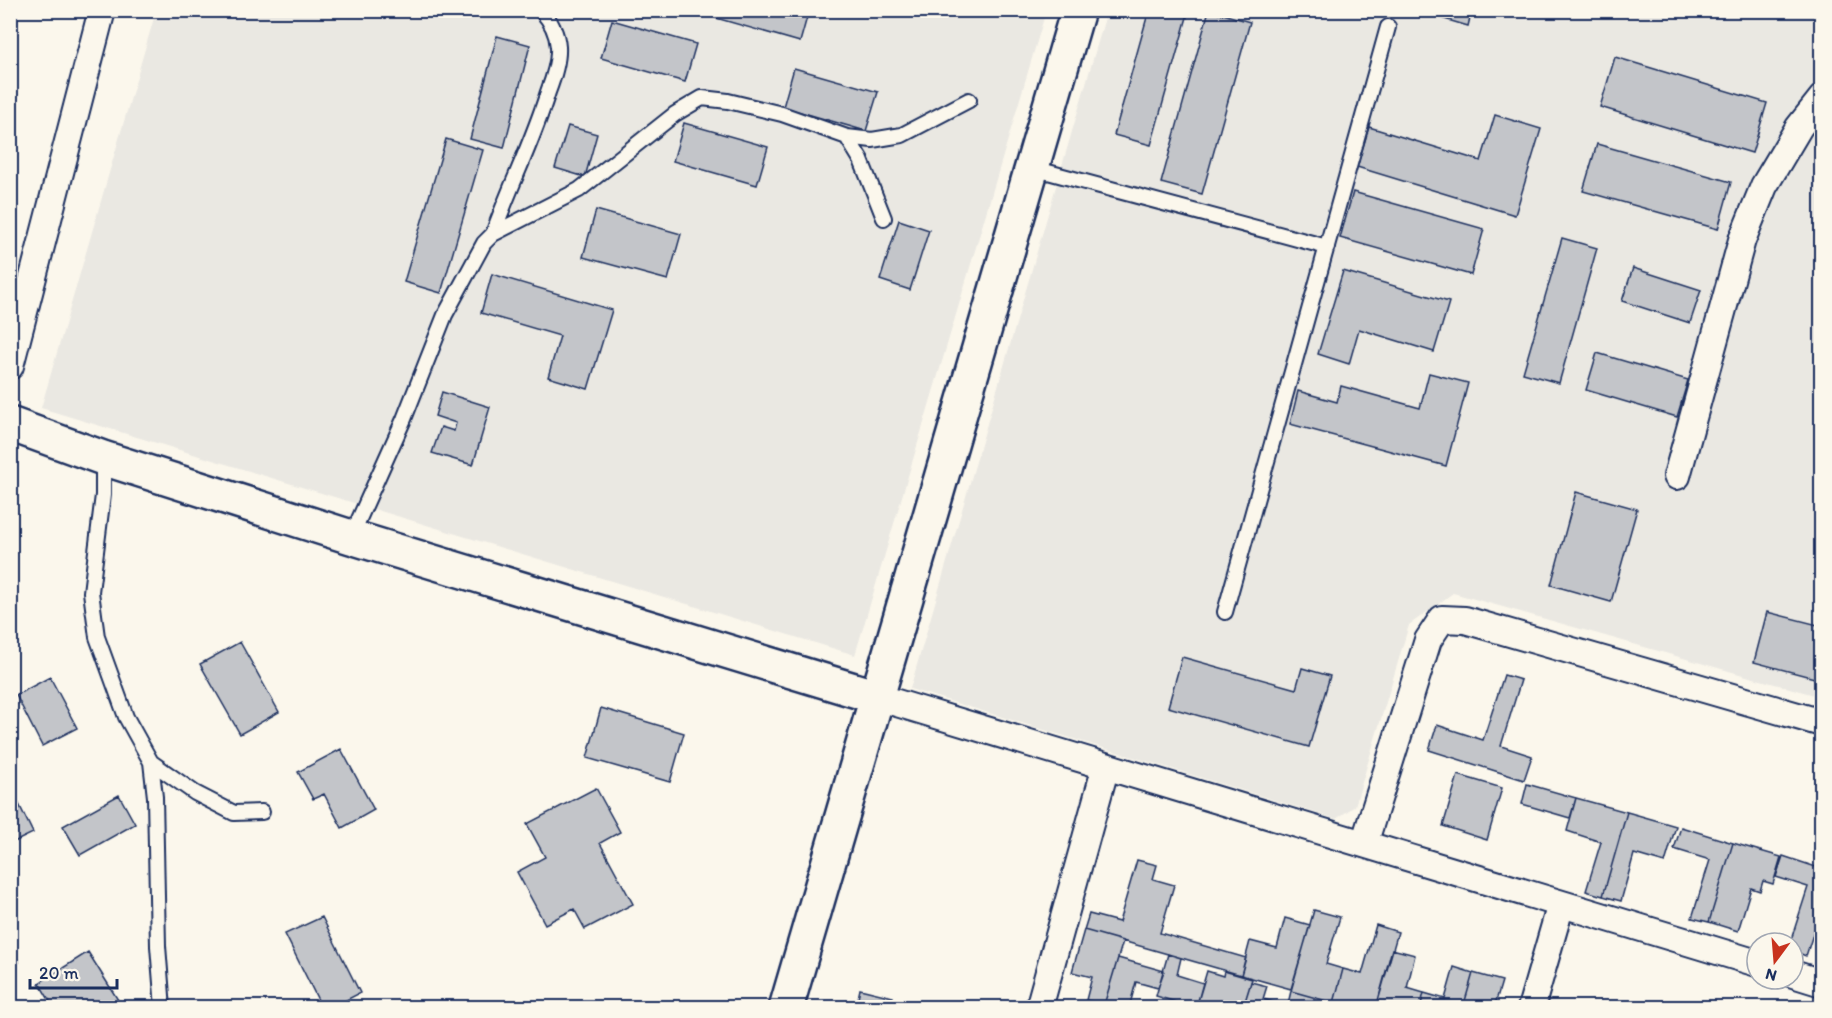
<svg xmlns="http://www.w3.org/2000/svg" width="1832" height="1018" font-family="Itim,sans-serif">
<rect width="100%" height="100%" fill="#fbf7ec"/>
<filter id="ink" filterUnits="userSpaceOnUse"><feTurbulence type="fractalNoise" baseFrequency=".0167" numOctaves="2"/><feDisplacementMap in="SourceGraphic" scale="12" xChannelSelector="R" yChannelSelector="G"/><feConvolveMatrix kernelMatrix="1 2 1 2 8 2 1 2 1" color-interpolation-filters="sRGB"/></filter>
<g filter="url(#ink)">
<path fill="#eae8e2" d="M156,11h890l-191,644 -814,-247z
M1107,11h714v686l-368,-104 -44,32 -54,181 -19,13 -426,-130z"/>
<path fill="#c3c5c9" stroke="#1b2f5e" stroke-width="1.5" d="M718,10h91l-9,32 -84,-24z
M1149,10h40l-38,135 -37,-10z
M1209,10l41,12 -48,172 -41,-11z
M1443,10h29l-4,16 -27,-8z
M612,20l84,24 -11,38 -84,-24z
M497,36l33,9 -26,103 -34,-9z
M1615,57l152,46 -15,50 -152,-46z
M794,68l84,24 -12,39 -83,-24z
M1495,115l46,14 -26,86 -158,-48 12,-40 112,34z
M684,123l84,24 -11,38 -84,-24z
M568,126l29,8 -12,43 -30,-9z
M446,139l37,11 -42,143 -37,-11z
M1597,144l134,38 -13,47 -135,-38z
M1353,192l131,37 -13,46 -131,-37z
M596,210l85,24 -13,46 -85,-23z
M899,220l30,10 -19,60 -30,-10z
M1562,238l35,10 -38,135 -36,-10z
M1633,268l68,22 -11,33 -68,-22z
M1343,271l106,31 -15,50 -75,-23 -10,35 -31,-10z
M492,274l120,36 -24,79 -40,-12 12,-41 -79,-23z
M1597,353l91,27 -11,37 -91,-27z
M1429,373l39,10 -22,83 -156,-42 8,-33 39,11 4,-16 79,22z
M442,392l48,15 -17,58 -41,-12 9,-26 13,4 2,-8 -21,-7z
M1576,492l61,17 -26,93 -60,-17z
M1767,612l55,14v54l-68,-18z
M240,642l39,70 -39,22 -40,-70z
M1182,657l114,32 6,-21 28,8 -21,71 -141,-40z
M1504,675l17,5 -20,66 31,10 -8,24 -95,-30 8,-25 46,15z
M50,677l27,51 -35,18 -26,-51z
M601,708l83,25 -14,49 -83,-24z
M341,749l33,61 -32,18 -18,-34 -11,5 -15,-27z
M1458,775l44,13 -15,52 -44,-14z
M1527,784l49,14 -6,20 -48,-14z
M596,788l24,44 -20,11 33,61 -48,25 -11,-20 -29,15 -28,-52 28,-15 -18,-33z
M10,790h2l21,43 -23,11z
M119,795l16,29 -55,31 -17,-29z
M1576,798l51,14 -24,84 -17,-5 15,-49 -34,-11z
M1627,812l49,14 -11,37 -31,-9 -13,47 -18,-5z
M1681,827l52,16 -24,79 -17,-4 18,-58 -36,-11z
M1733,843l48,14 -8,27 -10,-3 -3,10 -9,-3 -13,43 -29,-9z
M1783,856l39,13v37l-16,50 -13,-5v-8h-3l18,-56 -32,-10z
M1137,860l20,5 -4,14 21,6 -14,48 86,25 -5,17 -157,-45 5,-16 30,8z
M1314,910l26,7 -14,47 17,5 -9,34 -43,-12z
M322,917l38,76 -29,15h-9l-37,-74z
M1285,918l25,7 -19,64 -50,-14 9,-34 27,7z
M1376,925l22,7 -22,76h-27l-15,-5 9,-34 19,5z
M1084,930l39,11 -19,64 -18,-5 6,-23 -20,-5z
M10,947l9,15 -9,6z
M1392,949l23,6 -8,33 17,5 -4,15h-44z
M88,952l35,56h-69l-15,-25z
M1168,954l13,4 -4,17 26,8 -7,25h-21l1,-6 -20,-6z
M1118,958l46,13 -6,17 -22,-6 -7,26h-15l-10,-3z
M1454,967l19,6 -10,35h-43l4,-15 21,6z
M1207,971l16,5 1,-5 28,8 -9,29 -22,-2v2h-25z
M1473,973l29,8 -8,27h-31z
M1251,982l16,4 -4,13 24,7v2h-44z
M860,989l33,8 -3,11h-34z
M1291,991l43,12 -2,5h-45z"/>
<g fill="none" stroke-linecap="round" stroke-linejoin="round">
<g stroke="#1b2f5e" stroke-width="18">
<path id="service" d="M847,137l14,23 23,58
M1033,168l294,79
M493,234c17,-48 40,-93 55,-142 5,-13 11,-31 10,-45 -1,-14 -7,-26 -17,-37
M103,458v37l-12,97 6,45 29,80 25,45 4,35 3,149 5,62
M351,537l53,-118 41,-104 39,-72 9,-9 86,-44 96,-76 27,-16 26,3 54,13 65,23 25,3 30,-5 67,-35
M1225,612l163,-585
M151,762l44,31 39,20 28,-1"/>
</g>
<g stroke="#1b2f5e" stroke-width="30">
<path id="minor" d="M10,366l92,-356
M1677,476l65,-236 22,-54 35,-59 23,-29
M877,697l880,266
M1364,844l64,-204 14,-21 23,1 357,103
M1793,974l29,9
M1039,1008l67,-242
M1531,1008l30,-104"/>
</g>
<g stroke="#1b2f5e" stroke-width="38">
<path id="tertiary" d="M10,424l93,34 248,79 526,160
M786,1008l292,-998"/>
</g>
<use href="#service" stroke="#fbf7ec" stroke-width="14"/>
<use href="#minor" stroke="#fbf7ec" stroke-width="26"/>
<use href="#tertiary" stroke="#fbf7ec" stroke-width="33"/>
</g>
</g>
<rect width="1832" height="1018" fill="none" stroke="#fbf7ec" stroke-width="36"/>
<rect x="18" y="18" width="1796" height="982" fill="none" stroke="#1b2f5e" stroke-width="2" filter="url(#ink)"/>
<g transform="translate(1775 961) rotate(196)"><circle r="28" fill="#fbf7ec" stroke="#a1a7b3" stroke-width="1.5"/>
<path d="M0-4.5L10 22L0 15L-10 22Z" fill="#c8321e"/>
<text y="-9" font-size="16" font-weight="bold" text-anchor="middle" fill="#1b2f5e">N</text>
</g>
<path d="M30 979v9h87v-9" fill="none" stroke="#1b2f5e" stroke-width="3"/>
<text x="39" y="979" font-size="18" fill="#1b2f5e" stroke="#fbf7ec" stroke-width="4.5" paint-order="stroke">20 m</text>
</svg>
